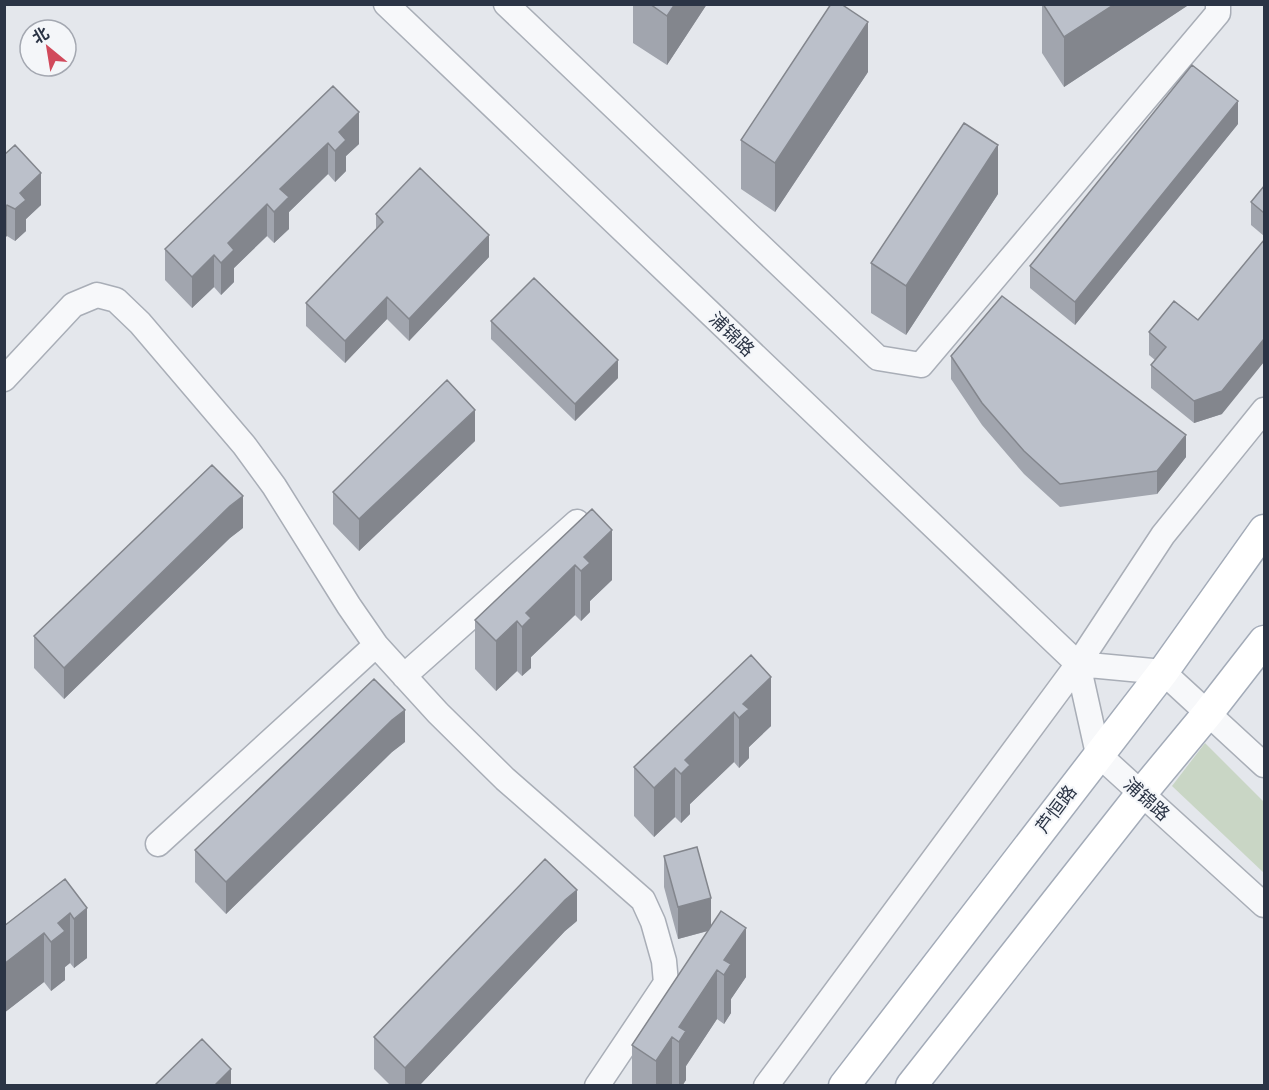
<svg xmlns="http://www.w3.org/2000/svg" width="1269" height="1090" font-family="Poppins,'Noto Sans SC',sans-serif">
<rect width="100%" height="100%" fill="#e4e7ec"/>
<path fill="#c9d6c5" d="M1205,743l59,59v71l-92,-87z"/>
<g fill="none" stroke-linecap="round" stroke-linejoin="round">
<g stroke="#a9aeb7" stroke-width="27">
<path id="minor" d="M386,4l692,660 20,90 166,151
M506,4l372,354 43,7 297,-352v-9
M4,379l69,-74 24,-10 19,5 24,23 104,122 30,41 75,120 27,39 62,68 67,66 138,121 10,22 11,39 2,22 -69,103
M1078,664l85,8 101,93
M404,676l173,-154
M158,844l218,-199
M766,1086l312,-422 85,-129 101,-125"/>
</g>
<g stroke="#a3abb8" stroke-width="33">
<path id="major" d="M844,1086l319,-414 101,-142
M911,1086l230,-292 67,-81 56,-72"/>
</g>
<use href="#minor" stroke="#f7f8fa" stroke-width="24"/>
<use href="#major" stroke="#fff" stroke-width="30"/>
</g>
<path fill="#a1a5ae" d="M633,4h74l-40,61 -34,-22z
M1042,4h148l-126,83 -22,-34z
M868,72l-93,140 -34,-23v-49z
M359,112v32l-13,12v15l-11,11 -7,-8 -39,38v17l-15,14 -7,-7 -33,32v14l-13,13 -7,-8 -22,21 -27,-28v-31z
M1238,124l-163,201 -45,-37v-22z
M4,155l37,50 -15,14v12l-11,10 -8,-5z
M1264,186v50l-13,-11v-23z
M998,194l-92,141 -35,-22v-50z
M376,214l113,43 -80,84 -22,-22 -42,44 -39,-37v-23l70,-73z
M1174,301l48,113 -28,9 -43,-35v-23l4,-5 -6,-5v-23z
M491,321l127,57 -43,43 -84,-82z
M951,356l235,101 -29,37 -97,13 -36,-33 -42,-49 -31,-46z
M475,441l-116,110 -26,-27v-32z
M592,509l20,71 -22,21v11l-9,9 -6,-6 -44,42v11l-9,8 -5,-5 -21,20 -21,-22v-49z
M243,528l-13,10 -166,161 -30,-31v-32z
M751,655l20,71 -22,21v11l-10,10 -5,-6 -44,42v10l-9,9 -6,-6 -21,20 -20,-21v-49z
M405,742l-13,10 -166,162 -31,-32v-32z
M664,856l47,71 35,50 -15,22v14l-7,11 -7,-5 -31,47v14l-4,6h-50v-41l76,-114 -30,8 -14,-52z
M65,879l22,79 -13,10 -4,-5 -5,4v13l-14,11 -7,-9 -40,31v-87z
M577,921l-12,10 -146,155h-28l-17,-17v-32z"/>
<path fill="#83868d" d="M675,4h32l-40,61v-49z
M1115,4h75l-126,83v-50z
M868,22v50l-93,140v-49z
M1238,101v23l-163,201v-23z
M359,112v32l-13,12v15l-11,11v-31l4,-19z
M328,143v31l-39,38v17l-15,14v-31l6,-23z
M998,145v49l-92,141v-49z
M41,173v32l-15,14v12l-11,10v-32l5,-16z
M267,204v32l-33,32v14l-13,13v-32l7,-20z
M7,205v31l-3,3v-32z
M489,235v22l-80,84v-22z
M214,255v32l-22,21v-31z
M387,297v22l-42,44v-22z
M1264,339v23l-42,52 -28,9v-22z
M618,360v18l-43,43v-17z
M475,410v31l-116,110v-32z
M1186,435v22l-29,37v-23z
M243,496v32l-13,10 -166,161v-31l166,-162z
M612,530v50l-22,21v11l-9,9v-50l3,-14z
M575,565v50l-44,42v11l-9,8v-49l4,-14z
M517,621v50l-21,20v-50z
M771,677v49l-22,21v11l-10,10v-50l4,-14z
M405,710v32l-13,10 -166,162v-32l166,-162z
M734,712v50l-44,42v10l-9,9v-49l4,-14z
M675,768v49l-21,20v-49z
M577,890v31l-12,10 -146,155h-14v-18l160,-168z
M711,898v32l-33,9v-32z
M87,908v50l-13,10v-49z
M70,913v50l-5,4v13l-14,11v-49l7,-19z
M746,928v49l-15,22v14l-7,11v-64z
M44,933v49l-40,31v-49z
M717,970v49l-31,47v14l-4,6h-3v-59z
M672,1037v49h-16v-25z
M231,1069v17h-17z"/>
<path fill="#bbc0ca" stroke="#83868d" stroke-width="1.5" d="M650,4h25l-8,12z
M831,4h10l27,18 -93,141 -34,-23z
M1043,4h72l-51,33z
M1192,65l46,36 -163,201 -45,-36z
M333,86l26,26 -20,20 7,8 -11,11 -7,-8 -48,46 9,8 -15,15 -7,-8 -39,39 6,7 -13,13 -7,-8 -22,22 -27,-28z
M964,123l34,22 -92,141 -35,-23z
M15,145l26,28 -21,20 6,7 -11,9 -8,-4 -3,2v-52z
M420,168l69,67 -80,84 -22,-22 -42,44 -39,-38 77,-81 -7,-8z
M1264,186v27l-13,-11z
M1264,240v99l-42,52 -28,10 -43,-36 15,-18 -17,-15 25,-31 24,19z
M534,278l84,82 -43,44 -84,-83z
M1002,296l184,139 -29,36 -97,13 -36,-33 -42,-48 -31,-47z
M447,380l28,30 -116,109 -26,-27z
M212,465l31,31 -13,10 -166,162 -30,-32z
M592,509l20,21 -28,27 6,6 -9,8 -6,-6 -49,48 5,5 -9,9 -5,-6 -21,20 -21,-21z
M751,655l20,22 -28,27 6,5 -10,9 -5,-6 -49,48 5,5 -9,9 -6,-6 -21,20 -20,-21z
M374,679l31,31 -13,10 -166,162 -31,-32z
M697,847l14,51 -33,9 -14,-51z
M545,859l32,31 -12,10 -160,168 -31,-31z
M65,879l22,29 -13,11 -4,-6 -12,10 7,8 -14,11 -7,-9 -40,31v-38z
M721,911l25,17 -22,32 7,4 -7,11 -7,-5 -38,57 7,4 -7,11 -7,-5 -16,24 -24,-16z
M202,1039l29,30 -17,17h-60z"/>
<g text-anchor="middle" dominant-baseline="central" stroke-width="4.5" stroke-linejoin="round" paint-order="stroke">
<g font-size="18" fill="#2b3445" stroke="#f4f6f9">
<text transform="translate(732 334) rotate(44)">浦锦路</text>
<text transform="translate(1147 799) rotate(42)">浦锦路</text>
<text transform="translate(1056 809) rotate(-53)">芦恒路</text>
</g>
</g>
<rect width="1269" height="1090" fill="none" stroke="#2b3445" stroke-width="12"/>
<g transform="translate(48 48) rotate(330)"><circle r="28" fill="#f4f6f9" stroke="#a4a8b1" stroke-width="1.5"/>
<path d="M0-4.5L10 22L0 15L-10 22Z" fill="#d1495b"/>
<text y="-9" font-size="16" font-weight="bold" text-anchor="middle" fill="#2b3445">北</text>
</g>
</svg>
